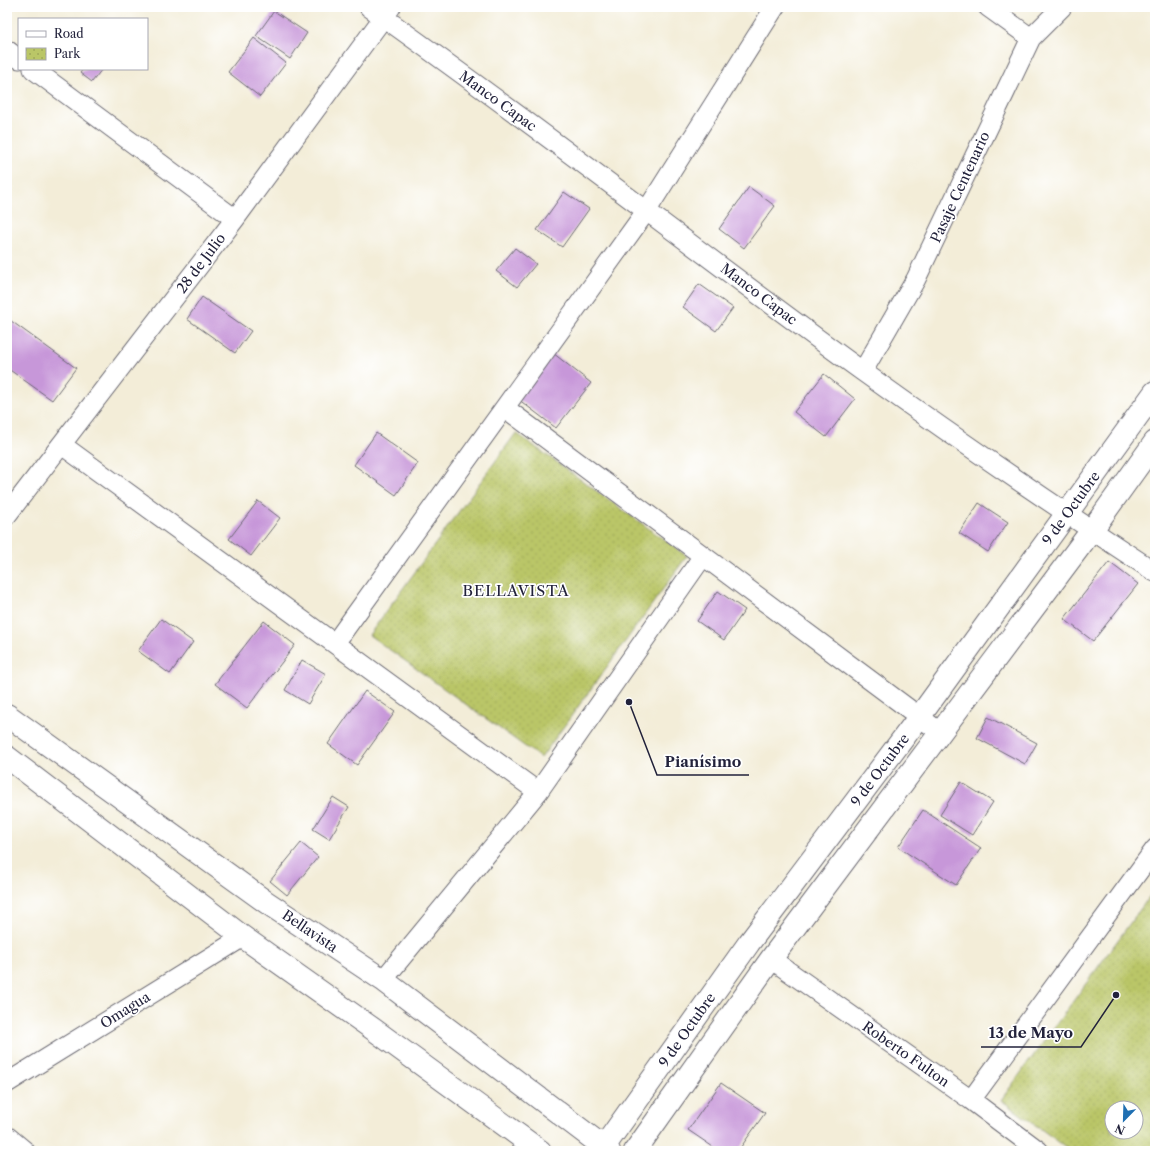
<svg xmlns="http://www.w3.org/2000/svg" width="1162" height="1158" font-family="'Libre Caslon Text',serif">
<defs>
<pattern id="park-dots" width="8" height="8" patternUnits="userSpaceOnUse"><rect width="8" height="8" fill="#bac667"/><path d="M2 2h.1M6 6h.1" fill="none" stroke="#a0aa5a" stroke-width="1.8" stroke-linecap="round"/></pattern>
</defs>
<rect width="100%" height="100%" fill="#fff"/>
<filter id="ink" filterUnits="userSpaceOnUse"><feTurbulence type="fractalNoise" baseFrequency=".025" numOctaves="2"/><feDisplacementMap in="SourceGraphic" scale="8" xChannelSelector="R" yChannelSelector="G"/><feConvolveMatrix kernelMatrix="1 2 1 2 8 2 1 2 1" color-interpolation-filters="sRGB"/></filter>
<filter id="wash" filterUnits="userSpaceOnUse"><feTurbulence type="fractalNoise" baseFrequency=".012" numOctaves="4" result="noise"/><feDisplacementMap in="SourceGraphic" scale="16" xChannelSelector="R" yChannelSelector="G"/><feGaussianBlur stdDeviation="0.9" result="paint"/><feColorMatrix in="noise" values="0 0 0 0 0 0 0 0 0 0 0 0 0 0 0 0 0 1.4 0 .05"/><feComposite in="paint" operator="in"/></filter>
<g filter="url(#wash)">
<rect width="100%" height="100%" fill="#f3edd8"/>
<path fill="url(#park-dots)" stroke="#6e7451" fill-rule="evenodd" d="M516,433l171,123 -146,202 -172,-123z
M1155,889v262h-84l-70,-51zM1112,1108h24v24h-24z"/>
<g id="blocks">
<path fill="#c797d9" d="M274,11l33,22 -17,26 -34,-23z
M254,38l32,25 -26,34 -32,-25z
M83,69h19l-10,13 -12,-9z
M749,187l26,19 -31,42 -25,-19z
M564,192l25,17 -27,38 -25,-17z
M515,248l21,16 -19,23 -21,-16z
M699,284l34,24 -17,23 -33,-24z
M202,297l49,34 -16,22 -48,-34z
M7,318l69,50 -24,32 -45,-32z
M553,353l38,30 -35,45 -38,-29z
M824,374l31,25 -29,38 -32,-25z
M376,433l42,30 -22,32 -42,-30z
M258,501l22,17 -29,38 -22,-17z
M979,503l29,19 -20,30 -29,-19z
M1109,562l29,22 -45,57 -29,-22z
M718,591l27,19 -21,30 -27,-19z
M161,619l32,23 -23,32 -32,-23z
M264,621l31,24 -48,63 -32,-24z
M302,660l24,14 -18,30 -23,-14z
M365,691l30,21 -38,53 -29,-21z
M988,717l49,26 -12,21 -48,-26z
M961,782l32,20 -21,33 -32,-20z
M333,797l16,10 -20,32 -16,-10z
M923,810l58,38 -25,37 -58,-38z
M301,843l17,14 -31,38 -17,-14z
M721,1083l44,30 -27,38h-19l-31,-21z"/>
</g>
</g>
<g filter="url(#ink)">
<use href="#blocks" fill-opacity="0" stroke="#6b6972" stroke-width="1"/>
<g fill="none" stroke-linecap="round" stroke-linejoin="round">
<g stroke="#6b6972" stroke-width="21">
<path id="minor" d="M369,7c167,118 328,244 493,364 96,69 194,136 293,201
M988,7l43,31
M7,50l12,9
M33,69l202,150
M863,371l53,-92 115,-241 31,-31
M505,408l436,325
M62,445l476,347
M7,515l228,-296 156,-212
M335,643l312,-433 128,-203
M771,959l200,141 68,51
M383,980l155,-188 165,-236
M7,1083l236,-146
M971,1100l184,-251
M7,1136l18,15"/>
</g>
<g stroke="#6b6972" stroke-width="24">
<path id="tertiary" d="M7,715l259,187 117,78 226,171
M7,757l236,180 130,92 167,122
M601,1151l148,-208 171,-227 235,-324
M635,1151l136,-192 321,-429 63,-88"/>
</g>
<use href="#minor" stroke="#fff" stroke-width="19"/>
<use href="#tertiary" stroke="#fff" stroke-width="22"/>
</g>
</g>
<g text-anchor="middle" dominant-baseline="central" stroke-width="3.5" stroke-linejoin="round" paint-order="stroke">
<g font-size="14" fill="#22223b" stroke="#fff">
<text transform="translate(498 101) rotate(36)">Manco Capac</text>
<text transform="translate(960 187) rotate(-65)">Pasaje Centenario</text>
<text transform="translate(201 263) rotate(-53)">28 de Julio</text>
<text transform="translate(759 294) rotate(37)">Manco Capac</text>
<text transform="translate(1071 508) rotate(-54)">9 de Octubre</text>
<text transform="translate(880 770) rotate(-53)">9 de Octubre</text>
<text transform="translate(310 931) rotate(34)">Bellavista</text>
<text transform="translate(125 1010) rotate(-32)">Omagua</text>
<text transform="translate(687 1030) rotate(-55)">9 de Octubre</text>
<text transform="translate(906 1054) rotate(35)">Roberto Fulton</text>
</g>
<g font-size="15" letter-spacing="1" fill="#22223b" stroke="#fff">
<text x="516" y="590">BELLAVISTA</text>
</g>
</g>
<path fill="none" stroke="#22223b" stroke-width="1.5" d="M629 702L657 775H749M1116 995L1081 1047H981"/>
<g fill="#22223b" stroke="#fff" stroke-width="1.5">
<circle cx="629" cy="702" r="4"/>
<circle cx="1116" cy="995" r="4"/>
</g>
<g font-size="15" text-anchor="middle" font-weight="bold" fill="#22223b" stroke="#fff" stroke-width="3.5" stroke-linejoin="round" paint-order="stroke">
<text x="703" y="767">Pianísimo</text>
<text x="1031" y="1038">13 de Mayo</text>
</g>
<rect width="1162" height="1158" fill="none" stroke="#fff" stroke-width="24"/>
<rect x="18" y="18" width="130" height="52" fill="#ffffff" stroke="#a7a7b1"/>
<rect x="26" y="31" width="20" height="6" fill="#ffffff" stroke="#a7a7b1"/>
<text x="54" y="38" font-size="12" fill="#22223b">Road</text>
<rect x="26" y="48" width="20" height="12" fill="url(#park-dots)" stroke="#a7a7b1"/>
<text x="54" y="58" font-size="12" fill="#22223b">Park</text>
<g transform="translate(1124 1120) rotate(203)"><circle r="19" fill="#ffffff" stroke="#a7a7b1"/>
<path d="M0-3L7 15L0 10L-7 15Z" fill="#1f6fb2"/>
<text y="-6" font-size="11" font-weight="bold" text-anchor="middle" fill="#22223b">N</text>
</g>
</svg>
